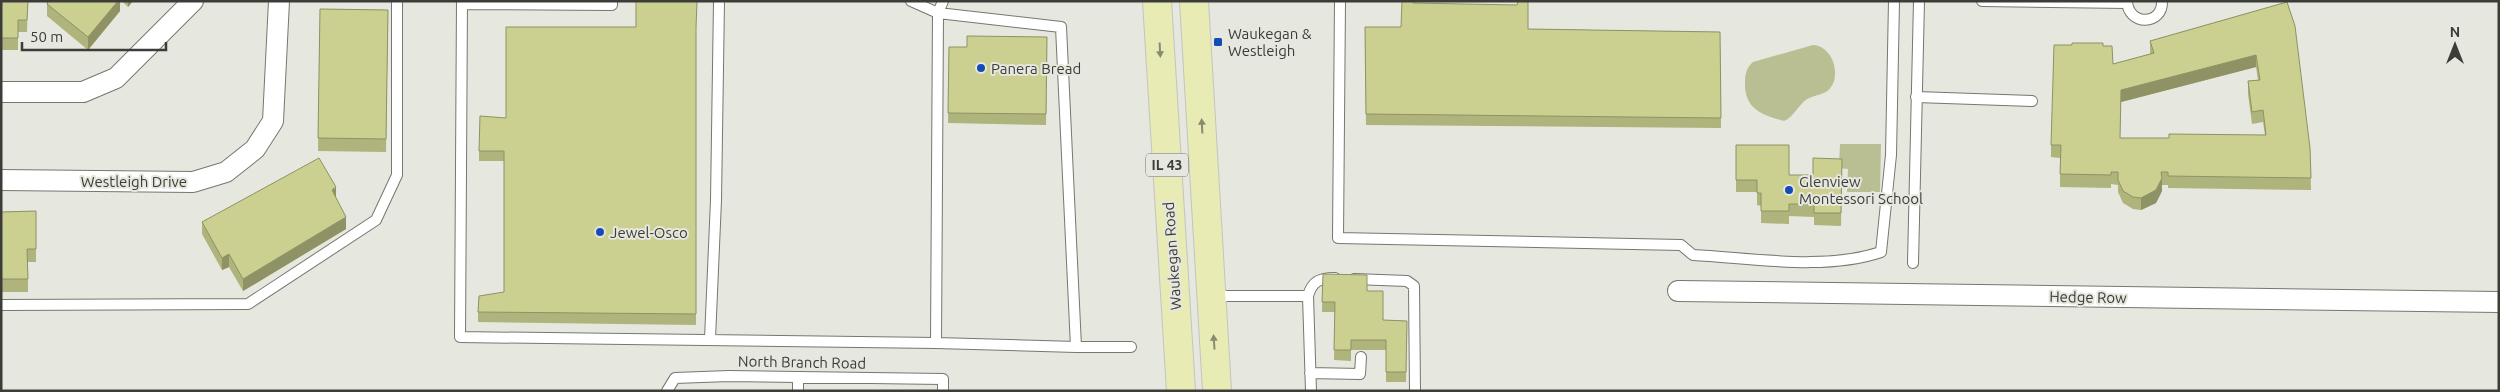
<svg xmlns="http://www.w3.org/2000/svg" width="2500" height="392" font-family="Ubuntu,sans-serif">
<rect width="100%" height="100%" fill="#e6e7de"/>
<path fill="#babe93" d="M1813,45c19,1 28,28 18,42 -5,8 -17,8 -24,12 -9,6 -13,18 -23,22 -22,-6 -39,-12 -39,-37 0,-9 1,-16 8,-22z
M1840,144h41l-1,48h-33l1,-23 -9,-1z"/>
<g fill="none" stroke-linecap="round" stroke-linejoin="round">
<g stroke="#76776f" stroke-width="12">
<path id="service" d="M462,1l-2,336 476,6
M911,1l27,12 5,-12
M1340,1l-2,237 343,7 12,10c59,3 132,16 188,-3l10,-97 3,-154
M1982,1l145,2
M2127,1c1,25 36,25 35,0
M462,4l150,1v-4
M1916,97l116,4
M1913,263l6,-262
M1354,279l53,2 7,5 1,105
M1212,296h96l3,95
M1308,296c4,-15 12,-18 27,-18
M1,305l247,-1 128,-84 21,-45v-174
M710,339l6,-139 3,-199
M1076,347l-140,-4 2,-330 123,14 15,320h55
M1310,373l50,1 1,-17
M667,391l8,-13 54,-2 214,3v12
M798,391v-14"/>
</g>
<g stroke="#76776f" stroke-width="22">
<path id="minor" d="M1,92h82l33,-14 77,-77
M1,180l192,2 33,-10 29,-23 18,-28 6,-120
M1678,291l821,11"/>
</g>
<g stroke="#c4c4c4" stroke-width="30">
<path id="primary" d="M1157,1l24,390
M1194,1l23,390"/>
</g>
<use href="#service" stroke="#fff" stroke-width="10"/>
<use href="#minor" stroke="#fff" stroke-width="20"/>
<use href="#primary" stroke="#e8ebb3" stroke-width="28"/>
</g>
<path fill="#afb37c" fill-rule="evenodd" d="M1,1h27l-1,31h-9v18h-17z
M120,1v10l-32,39 -41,-34v-12z
M122,1h11l-5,6z
M2287,2l23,146 1,42 -143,-2v-3h-6v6l-6,12 -15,7 -8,-1 -10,-6 -5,-11v-7l-7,-1v4l-51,-1v-29l-9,-1v-12l62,-81 37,-10v-13zM2256,67l2,13 -10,1v13l4,30 11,-2 2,13 -96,3h-49l1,-36z
M1414,3l114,26 192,3 1,96 -355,-3 -1,-98h36z
M320,9l68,1 -2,142 -68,-1z
M1047,37l-1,88 -98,-2 1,-76h18z
M696,38v287l-218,-3v-10l26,-20v-131h-25v-10l27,-33z
M1736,145l53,30h24l29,-16 -1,67 -27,-1v-8l-25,-1v8l-28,-1v-17l-4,-1v-13h-21z
M336,197l10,32 -103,62 -14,-24 -7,3 -20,-36v-12z
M36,211v51h-8v30h-27v-80z
M1323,274l44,17 16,29 24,1 -1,61h-20v-32h-35v11l-17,-1 1,-48h-13z"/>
<path fill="#8e9265" d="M118,1h2v10l-32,39v-13z
M128,1h5l-5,6z
M2256,55v12l-135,35v-12z
M2162,178v13l-6,12 -15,7v-12z
M336,187v13l-4,-10z
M346,217v12l-103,62v-12z
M229,254v13l-7,3v-12z"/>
<path fill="#cbd090" stroke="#8e9265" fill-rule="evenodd" d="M1,1h27l-1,19h-9v18h-17z
M48,1h70l-30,36 -41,-33z
M636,1h61l-1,27v286l-218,-2 1,-16 25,-4v-141h-25l1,-35 26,2v-91h130z
M1402,1h11v2l104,2 1,-4h10v28l192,3 1,86 -355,-4 -1,-87h36z
M2287,2l8,24 15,122 1,30 -143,-2v-4h-7l1,6 -6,12 -15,8 -8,-1 -10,-6 -5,-11v-8h-7v3l-51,-1 1,-29h-10l3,-100h18v-2h31v3h9l1,18 41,-11 -4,-12zM2256,55l4,25 -12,1 4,31 11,-2 3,25 -97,-1v4h-49l1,-48z
M320,9l68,1 -2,129 -68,-1z
M967,36l80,1 -1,77 -98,-1 1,-66h18z
M1736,145h53v30h24v-17l29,1 -1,54h-27v-9h-25v7h-28v-18h-4v-13h-21z
M319,158l17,29 -4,3 14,27 -103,62 -14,-25 -7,4 -20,-36z
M36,211v38h-9l1,30h-27v-67z
M1323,274l44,1v16h16v29l24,1 -1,51h-20v-32h-35v10h-17l1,-48h-13z"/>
<defs><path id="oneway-solid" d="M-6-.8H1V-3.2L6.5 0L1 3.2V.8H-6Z" transform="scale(1.25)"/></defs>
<g fill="#898b70">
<use href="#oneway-solid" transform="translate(1160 50) rotate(87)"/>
<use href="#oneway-solid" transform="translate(1202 126) rotate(-93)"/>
<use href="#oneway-solid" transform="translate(1214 342) rotate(-94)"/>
</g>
<g fill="#144bb7" stroke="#e6e7de" stroke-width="2">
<rect x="1213" y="37" width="10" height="10" rx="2.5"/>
<circle cx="981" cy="68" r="5"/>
<circle cx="1789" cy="190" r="5"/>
<circle cx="600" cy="232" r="5"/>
</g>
<g text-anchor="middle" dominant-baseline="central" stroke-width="4" stroke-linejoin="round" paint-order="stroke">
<rect fill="#e6e7de" stroke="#6f6f6a" stroke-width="1" x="1146" y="153.5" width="42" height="23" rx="4"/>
<g font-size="14" font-weight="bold" fill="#3c3c39">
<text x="1167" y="165">IL 43</text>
</g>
<g font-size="15" fill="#3c3c39" stroke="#e6e7de" text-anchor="start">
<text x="1228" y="33">Waukegan &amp;<tspan x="1228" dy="17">Westleigh</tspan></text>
<text x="991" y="68">Panera Bread</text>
<text x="1799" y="181">Glenview<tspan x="1799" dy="17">Montessori School</tspan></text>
<text x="610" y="232">Jewel-Osco</text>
</g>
<g font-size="15" fill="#3c3c39" stroke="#e6e7de">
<text x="134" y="181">Westleigh Drive</text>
<text transform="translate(1172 256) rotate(-94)">Waukegan Road</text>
<text transform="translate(2088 297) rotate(1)">Hedge Row</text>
<text transform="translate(802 362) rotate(1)">North Branch Road</text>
</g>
</g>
<rect width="2500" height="392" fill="none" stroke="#3c3c39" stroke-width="5"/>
<g transform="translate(2455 45)" stroke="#e6e7de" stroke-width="4" paint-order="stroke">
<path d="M0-4L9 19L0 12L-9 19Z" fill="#3c3c39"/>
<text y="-8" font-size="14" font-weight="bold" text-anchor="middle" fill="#3c3c39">N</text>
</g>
<path d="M22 42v8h144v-8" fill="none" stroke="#3c3c39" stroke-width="2.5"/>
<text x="30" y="42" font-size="15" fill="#3c3c39" stroke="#e6e7de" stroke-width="4" paint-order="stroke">50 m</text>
</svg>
